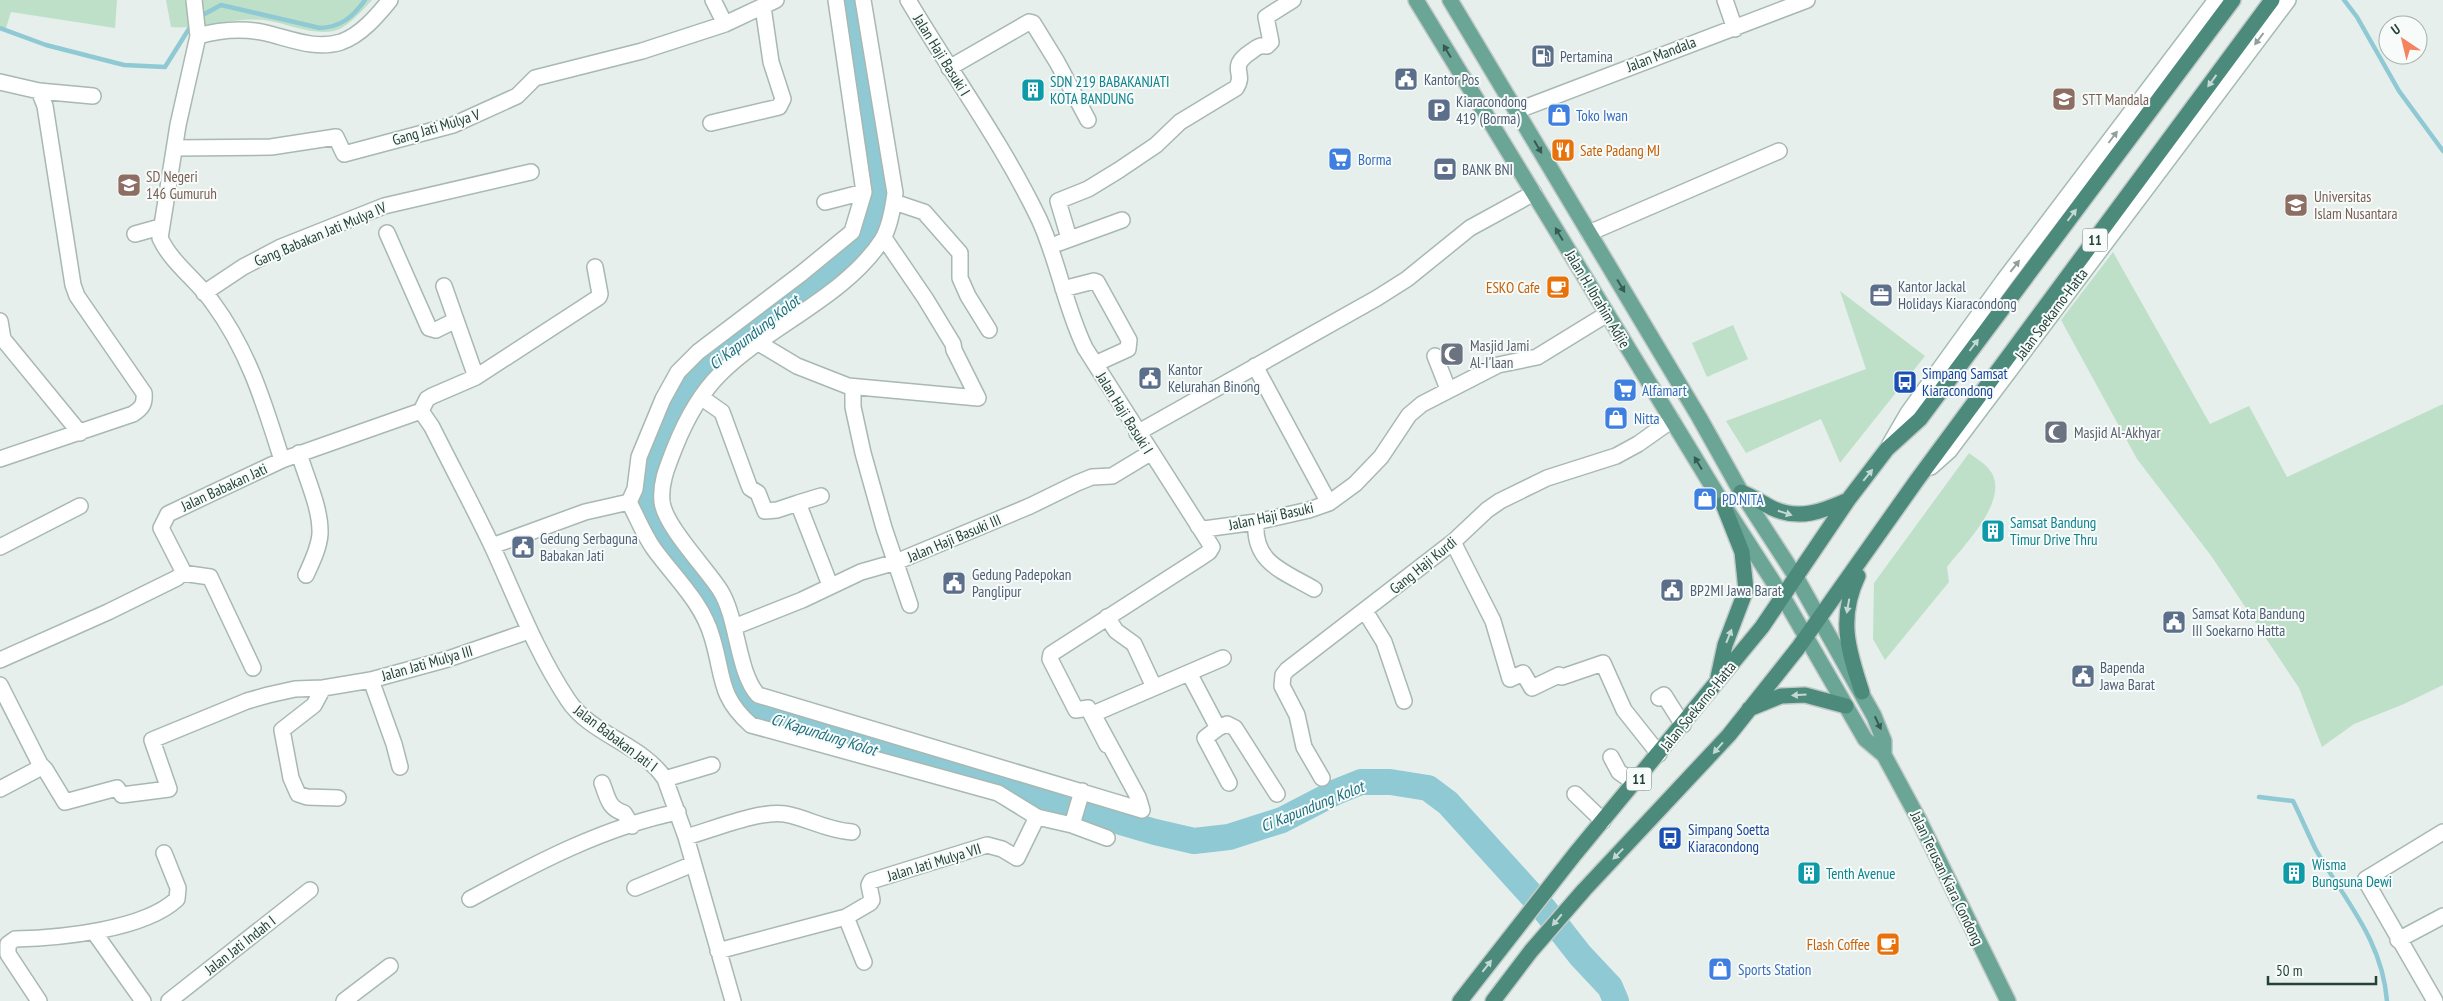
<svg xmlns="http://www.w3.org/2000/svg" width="2443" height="1001" font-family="'PT Sans Narrow',sans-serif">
<rect width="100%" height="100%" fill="#e6efeb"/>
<path fill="#bfe0c8" d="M0,0h117l-2,28 -104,-16 -6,19 -5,-2z
M166,0h206c-9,10 -25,28 -38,31 -22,4 -43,-6 -64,-10 -34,-6 -66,9 -99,6z
M2113,252l97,172 39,-18 38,71 156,-73v281l-39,19 -50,20 -32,23 -23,-59 -87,-131 -75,-98 -76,-139z
M1840,291l85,65 -85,107 -19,-44 -75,34 -20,-32 140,-52z
M1733,325l15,34 -41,18 -15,-34z
M1969,453c6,5 14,9 19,15 26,28 -24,77 -41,99l2,15 -64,78 -12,-21 1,-56z"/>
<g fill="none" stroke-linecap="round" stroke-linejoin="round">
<path stroke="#8ec9d4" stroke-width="4.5" d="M2344,0l13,17 42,74 44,60
M199,17l22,-12 99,23c21,-1 33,-11 45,-28
M0,28l46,17 78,20 41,2 27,-43
M2259,797l34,4c8,16 15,33 23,49 29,51 66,89 71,151"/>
<path stroke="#8ec9d4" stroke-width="26" d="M847,0l34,200 -9,31 -23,28 -137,103 -26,29 -19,35 -19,58 -4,20 9,25 58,76 11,23 9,47 7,19 16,17 51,19 350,102 39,9 35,-4 53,-17 54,-28 25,-10h29l38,6 20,15 96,106 36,46 30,32 6,14"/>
<g stroke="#a8b8b2" stroke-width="18">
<path id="minor" d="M194,0l4,36 -20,89 -18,113c12,26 37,42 53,65 36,49 51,100 69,157
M713,0l12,24
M863,0l32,193c-2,15 -5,34 -13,47 -37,57 -114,86 -162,134 -20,20 -35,48 -45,73 -7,18 -15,35 -13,55 3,24 44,66 58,88 18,28 17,82 38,105l384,115
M908,0c43,73 94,142 131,219 19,41 26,88 46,129l127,199 -3,5 -12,8 -146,94 -1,5 26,51 12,-2 19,37
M1725,0l10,29
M198,36c21,-6 46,-8 68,-3 25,6 50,17 75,9 20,-7 36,-26 49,-42
M949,68l80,-46 4,1 24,39 31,58
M0,82l39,9 54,5
M1516,111l291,-111
M711,123l68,-16 4,-8 -12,-37 -8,-55
M175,148l96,-1 65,-10 8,17 109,-29 64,-29 18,-18 107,-27 83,-27 51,-24
M825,202l39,-10
M894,202l30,10 36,41v25l8,18 21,34
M387,233l42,95 7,2 20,-10
M1589,233l190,-82
M135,234l25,-7
M1069,238l-11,-37 30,-12 31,-19 37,-25 24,-23 56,-34c11,-16 -10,-20 16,-37 5,-4 8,-6 15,-5l4,-4 -5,-25 27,-17
M1059,243l63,-23
M444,286l32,91
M1063,289l31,-8 3,1 32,58 -1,9 -33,15
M204,293l39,-26 38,-20 103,-41 147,-34
M0,321l3,18
M0,340l3,-1 77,94
M757,342l40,24 51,20 130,12 -24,-48 -1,-6 -28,-46 -41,-60
M1435,356l13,33
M1255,366l74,137
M853,387v20l10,46 21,75 26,77
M702,398l20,14 26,71 2,5 8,5 7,18 12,-1 21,-7 32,82
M421,411l11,16c20,40 41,79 60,119 24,52 44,106 76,154 23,35 74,44 97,79l21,58 47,164
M421,411l6,-12 5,-3 44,-19 123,-80 1,-3 -5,-27
M1137,433l240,-135 30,-19 63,-51 64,-35
M299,453c7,25 22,55 21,81 -1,14 -8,28 -14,41
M0,459l133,-45c9,-6 12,-10 11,-21l-67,-97 -4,-11 -28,-179 -6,-15
M629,502c8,15 15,33 25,47 21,29 48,53 58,88 12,39 6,59 39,88l247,68 39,24 35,8 35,13
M629,502l6,-13 4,-32 24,-58 15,-27 20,-20 104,-79 50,-41 12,-40 -28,-192
M798,503l23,-7
M1256,522c-3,41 27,49 58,67
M1198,526l6,3 52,-7 53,-12 20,-7 26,-19 26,-27 28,-42 13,-11 76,-39 39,-8 70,-43
M1453,542l40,79 17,58 13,-6 9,15 27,-13 3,2 41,-14 21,47 35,44
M492,546l93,-34 44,-10
M0,547l80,-41
M182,573v-4l-21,-41 7,-14 114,-54 139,-49
M182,573l28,4 43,91
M1365,611l19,31 20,59
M1107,617l9,14 18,13 20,43
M734,627l68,-27 59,-28 35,-10 134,-56 47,-23 15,-6 20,-1 38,-23
M0,660l108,-48 69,-34 5,-5
M1189,673l29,55 -13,10 24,45
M371,680l23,64 6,23
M0,685l40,79 -4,6 -36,19
M323,688l-9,17 -32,25 9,48 7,16 9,3 31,1
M1659,698l5,-3 19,30
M1218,728l9,-4 8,4 42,66
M1611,757l8,15 16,11
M40,764l5,5 20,33 52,-14 5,7 47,-6 -17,-49 95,-39 21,-6 27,-6 28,-1 48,-8 77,-21 81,-28
M1322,778l-18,-31 -7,-32 -15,-29 1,-11 4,-5 166,-128 34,-32 13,-9 47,-23 69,-22 22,-12 34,-24
M665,779l47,-14
M602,783c6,15 6,25 22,30l8,13
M1575,794l28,27
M1142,810l-4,-13 -45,-83 130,-56
M1072,825l10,-34
M686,837c26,-7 73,-27 99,-23 23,4 40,16 67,18
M635,888l58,-24
M470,899c66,-36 134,-72 208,-87
M846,917l24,-14 2,-3 -3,-15 2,-4 116,-36 15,4 15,9 20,-41
M94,932l49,69
M2398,940l45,-24
M718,951l128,-34 18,45
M39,1001l-31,-47v-10l7,-5c45,-1 129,-9 162,-40l1,-11 -14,-35
M169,1001l141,-111
M344,1001l46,-35
M2435,1001l-68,-118 -1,-4 77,-47"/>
</g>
<g stroke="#a4bbb3" stroke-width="18">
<path id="secondary" d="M1890,444l18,-31 96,-133 212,-280
M1931,467l18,-16 339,-451"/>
</g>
<g stroke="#c2cac8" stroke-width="18">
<path id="primary" d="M1416,0l307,504 60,93 82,142 19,16 34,63 90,183
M1450,0l249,417 42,75 55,85 78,139 10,25v14"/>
</g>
<g stroke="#c2cac8" stroke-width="18">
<path id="trunk" d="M1741,492c11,4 21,11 31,16 27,13 51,3 76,-8
M1858,576c-20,42 -10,74 4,116
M1718,677l7,-32 21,-55 -4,-38 -19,-48
M1749,709l32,-13 24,-1 41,11
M1460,1001l115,-147 187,-227 86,-127 39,-51 33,-30 313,-419
M1493,1001l38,-50 53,-61 145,-155 69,-87 119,-168 355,-480"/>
</g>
<use href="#minor" stroke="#fff" stroke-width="15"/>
<use href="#secondary" stroke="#fff" stroke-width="15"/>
<use href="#primary" stroke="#6aa596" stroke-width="15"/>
<use href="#trunk" stroke="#4c8a7c" stroke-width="15"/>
</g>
<defs><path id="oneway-solid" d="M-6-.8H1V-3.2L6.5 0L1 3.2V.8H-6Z" transform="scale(1.25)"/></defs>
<g fill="#92a09c">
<use href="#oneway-solid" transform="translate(2259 39) rotate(127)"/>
<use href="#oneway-solid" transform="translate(2113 137) rotate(-53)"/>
<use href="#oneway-solid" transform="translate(2015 266) rotate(-52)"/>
</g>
<g fill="#365b51">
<use href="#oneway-solid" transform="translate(1447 51) rotate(-121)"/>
<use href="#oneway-solid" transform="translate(1538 147) rotate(59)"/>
<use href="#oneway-solid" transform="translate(1559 234) rotate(-121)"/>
<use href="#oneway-solid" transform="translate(1621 286) rotate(59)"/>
<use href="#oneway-solid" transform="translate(1698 463) rotate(-121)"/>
<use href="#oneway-solid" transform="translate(1878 723) rotate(65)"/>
</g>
<g fill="#c4d9d4">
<use href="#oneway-solid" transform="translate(2212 81) rotate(126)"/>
<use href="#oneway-solid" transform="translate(2072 215) rotate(-53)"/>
<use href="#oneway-solid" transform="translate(1974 345) rotate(-53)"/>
<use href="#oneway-solid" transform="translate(1868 475) rotate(-51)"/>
<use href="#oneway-solid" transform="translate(1785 513) rotate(18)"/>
<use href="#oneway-solid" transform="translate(1848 606) rotate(100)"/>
<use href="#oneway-solid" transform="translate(1729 636) rotate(-68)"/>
<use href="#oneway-solid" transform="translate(1799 695) rotate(177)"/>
<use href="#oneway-solid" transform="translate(1718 748) rotate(131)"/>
<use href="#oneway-solid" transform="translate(1618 854) rotate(134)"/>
<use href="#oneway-solid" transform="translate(1557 920) rotate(130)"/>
<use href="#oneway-solid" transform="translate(1487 966) rotate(-52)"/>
</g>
<defs>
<g id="fuel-square" transform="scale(1.25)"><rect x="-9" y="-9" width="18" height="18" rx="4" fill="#5c6f8a" stroke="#f7fbf9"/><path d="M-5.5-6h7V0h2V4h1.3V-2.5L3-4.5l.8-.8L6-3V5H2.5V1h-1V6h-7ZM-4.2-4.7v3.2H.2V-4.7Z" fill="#fff"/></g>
<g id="civic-square" transform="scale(1.25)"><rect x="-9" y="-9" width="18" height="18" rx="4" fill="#5c6f8a" stroke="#f7fbf9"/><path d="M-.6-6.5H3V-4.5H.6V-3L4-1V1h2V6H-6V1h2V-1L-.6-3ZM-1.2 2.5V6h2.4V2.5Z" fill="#fff"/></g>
<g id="building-square" transform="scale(1.25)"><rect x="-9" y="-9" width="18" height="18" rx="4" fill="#0f9aa8" stroke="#f7fbf9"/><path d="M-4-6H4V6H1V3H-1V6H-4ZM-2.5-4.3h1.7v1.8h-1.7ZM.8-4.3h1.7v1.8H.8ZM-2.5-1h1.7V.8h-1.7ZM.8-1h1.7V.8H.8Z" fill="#fff"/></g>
<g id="university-square" transform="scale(1.25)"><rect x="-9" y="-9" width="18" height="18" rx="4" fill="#8d6e63" stroke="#f7fbf9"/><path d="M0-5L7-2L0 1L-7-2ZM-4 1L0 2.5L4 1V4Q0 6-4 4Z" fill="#fff"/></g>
<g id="parking-square" transform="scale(1.25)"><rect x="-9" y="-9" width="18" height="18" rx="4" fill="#5c6f8a" stroke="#f7fbf9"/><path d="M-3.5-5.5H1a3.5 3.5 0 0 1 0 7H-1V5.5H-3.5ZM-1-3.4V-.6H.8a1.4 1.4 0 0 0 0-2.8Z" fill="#fff"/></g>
<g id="shop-square" transform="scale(1.25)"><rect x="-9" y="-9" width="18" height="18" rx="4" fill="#3f7fe0" stroke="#f7fbf9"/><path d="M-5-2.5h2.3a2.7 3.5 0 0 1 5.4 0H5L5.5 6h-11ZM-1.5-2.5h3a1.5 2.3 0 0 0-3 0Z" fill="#fff"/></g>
<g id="restaurant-square" transform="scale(1.25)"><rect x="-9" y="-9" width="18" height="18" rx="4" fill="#e8710a" stroke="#f7fbf9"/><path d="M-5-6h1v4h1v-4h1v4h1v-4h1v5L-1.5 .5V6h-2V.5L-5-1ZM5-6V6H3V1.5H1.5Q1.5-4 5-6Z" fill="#fff"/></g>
<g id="supermarket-square" transform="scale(1.25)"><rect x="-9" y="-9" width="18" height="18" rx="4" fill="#3f7fe0" stroke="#f7fbf9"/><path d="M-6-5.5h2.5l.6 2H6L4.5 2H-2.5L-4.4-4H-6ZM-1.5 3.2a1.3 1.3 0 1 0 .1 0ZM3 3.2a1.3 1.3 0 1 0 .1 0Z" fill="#fff"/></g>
<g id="bank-square" transform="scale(1.25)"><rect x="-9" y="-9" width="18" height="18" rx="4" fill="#5c6f8a" stroke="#f7fbf9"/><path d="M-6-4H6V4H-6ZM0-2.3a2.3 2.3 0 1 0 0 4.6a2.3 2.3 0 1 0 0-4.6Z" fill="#fff"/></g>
<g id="school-square" transform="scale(1.25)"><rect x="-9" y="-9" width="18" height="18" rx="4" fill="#8d6e63" stroke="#f7fbf9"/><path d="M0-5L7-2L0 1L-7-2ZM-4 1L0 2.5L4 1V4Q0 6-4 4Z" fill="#fff"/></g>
<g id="cafe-square" transform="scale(1.25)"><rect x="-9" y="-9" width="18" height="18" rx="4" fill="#e8710a" stroke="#f7fbf9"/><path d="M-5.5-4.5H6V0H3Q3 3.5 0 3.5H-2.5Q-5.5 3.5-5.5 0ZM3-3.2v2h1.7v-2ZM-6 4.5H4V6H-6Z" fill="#fff"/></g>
<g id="office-square" transform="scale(1.25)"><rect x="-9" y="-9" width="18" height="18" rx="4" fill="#5c6f8a" stroke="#f7fbf9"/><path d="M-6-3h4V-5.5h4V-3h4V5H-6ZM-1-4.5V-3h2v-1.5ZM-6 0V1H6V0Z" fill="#fff"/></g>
<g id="mosque-square" transform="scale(1.25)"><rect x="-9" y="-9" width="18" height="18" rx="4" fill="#6b7280" stroke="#f7fbf9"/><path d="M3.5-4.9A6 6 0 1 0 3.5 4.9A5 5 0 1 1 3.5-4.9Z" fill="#fff"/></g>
<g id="bus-square" transform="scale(1.25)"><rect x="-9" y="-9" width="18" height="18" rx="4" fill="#1a4fb4" stroke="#f7fbf9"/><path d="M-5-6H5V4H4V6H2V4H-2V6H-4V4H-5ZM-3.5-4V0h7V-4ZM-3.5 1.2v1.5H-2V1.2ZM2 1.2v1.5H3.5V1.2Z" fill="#fff"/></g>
</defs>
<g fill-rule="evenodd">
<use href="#fuel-square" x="1543" y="56"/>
<use href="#civic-square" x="1406" y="79"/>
<use href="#building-square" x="1033" y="90"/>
<use href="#university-square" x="2064" y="99"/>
<use href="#parking-square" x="1439" y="110"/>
<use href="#shop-square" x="1559" y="115"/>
<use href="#restaurant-square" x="1563" y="150"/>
<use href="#supermarket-square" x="1340" y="159"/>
<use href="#bank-square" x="1445" y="169"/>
<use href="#school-square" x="129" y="185"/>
<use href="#university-square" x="2296" y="205"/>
<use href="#cafe-square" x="1558" y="287"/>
<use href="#office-square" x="1881" y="295"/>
<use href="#mosque-square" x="1452" y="354"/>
<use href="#civic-square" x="1150" y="378"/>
<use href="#bus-square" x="1905" y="382"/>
<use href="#supermarket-square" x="1625" y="390"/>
<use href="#shop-square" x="1616" y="418"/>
<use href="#mosque-square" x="2056" y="432"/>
<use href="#shop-square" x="1705" y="499"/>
<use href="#building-square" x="1993" y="531"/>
<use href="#civic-square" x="523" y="547"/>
<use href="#civic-square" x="954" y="583"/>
<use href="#civic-square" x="1672" y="590"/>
<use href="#civic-square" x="2174" y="622"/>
<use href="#civic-square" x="2083" y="676"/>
<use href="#bus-square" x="1670" y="838"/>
<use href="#building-square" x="1809" y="873"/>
<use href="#building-square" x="2294" y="873"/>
<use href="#cafe-square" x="1888" y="944"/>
<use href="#shop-square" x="1720" y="969"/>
</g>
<g text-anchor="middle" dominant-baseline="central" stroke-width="4" stroke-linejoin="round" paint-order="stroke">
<g fill="#f7fbf9" stroke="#637a73" stroke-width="1">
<rect x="2082.5" y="228.5" width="25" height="23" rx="4"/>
<rect x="1626.5" y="767.5" width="25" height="23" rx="4"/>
</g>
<g font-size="14" font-weight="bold" fill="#24423a">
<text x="2095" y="240">11</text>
<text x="1639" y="779">11</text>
</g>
<g font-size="15" fill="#24423a" stroke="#f7fbf9">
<text transform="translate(1661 54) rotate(-21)">Jalan Mandala</text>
<text transform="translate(942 55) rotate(58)">Jalan Haji Basuki I</text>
<text transform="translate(436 127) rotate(-17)">Gang Jati Mulya V</text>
<text transform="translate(320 234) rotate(-23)">Gang Babakan Jati Mulya IV</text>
<text transform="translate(1598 299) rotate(59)">Jalan H. Ibrahim Adjie</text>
<text transform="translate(2051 314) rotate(-53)">Jalan Soekarno-Hatta</text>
<text transform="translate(1125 413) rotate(58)">Jalan Haji Basuki I</text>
<text transform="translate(224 487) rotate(-25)">Jalan Babakan Jati</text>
<text transform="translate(1271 516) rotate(-12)">Jalan Haji Basuki</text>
<text transform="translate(954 538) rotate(-23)">Jalan Haji Basuki III</text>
<text transform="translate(1423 565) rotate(-39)">Gang Haji Kurdi</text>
<text transform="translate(427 663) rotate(-16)">Jalan Jati Mulya III</text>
<text transform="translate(1698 706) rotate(-51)">Jalan Soekarno-Hatta</text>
<text transform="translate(616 738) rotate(37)">Jalan Babakan Jati I</text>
<text transform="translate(934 862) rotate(-17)">Jalan Jati Mulya VII</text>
<text transform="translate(1947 878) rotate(64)">Jalan Terusan Kiara Condong</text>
<text transform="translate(240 945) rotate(-38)">Jalan Jati Indah I</text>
</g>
<g font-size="15" fill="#4e5e75" stroke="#f7fbf9" text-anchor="start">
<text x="1560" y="56">Pertamina</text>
<text x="1424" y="79">Kantor Pos</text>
<text x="1456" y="101">Kiaracondong<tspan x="1456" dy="17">419 (Borma)</tspan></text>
<text x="1462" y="169">BANK BNI</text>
<text x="1898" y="286">Kantor Jackal<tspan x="1898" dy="17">Holidays Kiaracondong</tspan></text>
<text x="1168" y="369">Kantor<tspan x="1168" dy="17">Kelurahan Binong</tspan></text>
<text x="540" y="538">Gedung Serbaguna<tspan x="540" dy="17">Babakan Jati</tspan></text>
<text x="972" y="574">Gedung Padepokan<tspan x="972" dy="17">Panglipur</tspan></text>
<text x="1690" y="590">BP2MI Jawa Barat</text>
<text x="2192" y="613">Samsat Kota Bandung<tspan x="2192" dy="17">III Soekarno Hatta</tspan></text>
<text x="2100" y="667">Bapenda<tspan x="2100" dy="17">Jawa Barat</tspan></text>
</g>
<g font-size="15" fill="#0d838f" stroke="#f7fbf9" text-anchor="start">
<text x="1050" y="81">SDN 219 BABAKANJATI<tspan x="1050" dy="17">KOTA BANDUNG</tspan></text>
<text x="2010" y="522">Samsat Bandung<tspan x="2010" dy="17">Timur Drive Thru</tspan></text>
<text x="2312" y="864">Wisma<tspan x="2312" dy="17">Bungsuna Dewi</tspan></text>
<text x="1826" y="873">Tenth Avenue</text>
</g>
<g font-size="15" fill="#785e54" stroke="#f7fbf9" text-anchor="start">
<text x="2082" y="99">STT Mandala</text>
<text x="146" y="176">SD Negeri<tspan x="146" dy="17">146 Gumuruh</tspan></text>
<text x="2314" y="196">Universitas<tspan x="2314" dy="17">Islam Nusantara</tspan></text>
</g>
<g font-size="15" fill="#366cbe" stroke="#f7fbf9" text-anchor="start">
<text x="1576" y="115">Toko Iwan</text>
<text x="1358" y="159">Borma</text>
<text x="1642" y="390">Alfamart</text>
<text x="1634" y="418">Nitta</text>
<text x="1722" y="499">PD.NITA</text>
<text x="1738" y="969">Sports Station</text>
</g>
<g font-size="15" fill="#c56008" stroke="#f7fbf9" text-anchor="end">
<text x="1580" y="150" text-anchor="start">Sate Padang MJ</text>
<text x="1540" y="287">ESKO Cafe</text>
<text x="1870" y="944">Flash Coffee</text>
</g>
<g font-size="15" fill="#5b616d" stroke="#f7fbf9" text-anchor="start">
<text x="1470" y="345">Masjid Jami<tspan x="1470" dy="17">Al-I'laan</tspan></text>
<text x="2074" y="432">Masjid Al-Akhyar</text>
</g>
<g font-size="15" fill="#164399" stroke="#f7fbf9" text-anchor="start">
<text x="1922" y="373">Simpang Samsat<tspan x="1922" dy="17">Kiaracondong</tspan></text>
<text x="1688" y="829">Simpang Soetta<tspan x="1688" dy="17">Kiaracondong</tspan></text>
</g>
<g font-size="16" font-style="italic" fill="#1c6f80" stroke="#f7fbf9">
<text transform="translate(754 332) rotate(-38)">Ci Kapundung Kolot</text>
<text transform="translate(824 734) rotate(17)">Ci Kapundung Kolot</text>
<text transform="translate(1312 806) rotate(-22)">Ci Kapundung Kolot</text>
</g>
</g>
<g transform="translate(2403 40) rotate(325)"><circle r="24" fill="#f7fbf9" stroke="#a3b1ad"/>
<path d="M0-4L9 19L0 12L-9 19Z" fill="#f4845f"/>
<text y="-8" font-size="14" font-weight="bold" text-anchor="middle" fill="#24423a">U</text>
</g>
<path d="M2268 976v8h108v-8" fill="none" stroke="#24423a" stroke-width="2.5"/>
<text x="2276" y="976" font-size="15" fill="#24423a" stroke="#f7fbf9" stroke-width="4" paint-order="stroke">50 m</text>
</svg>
